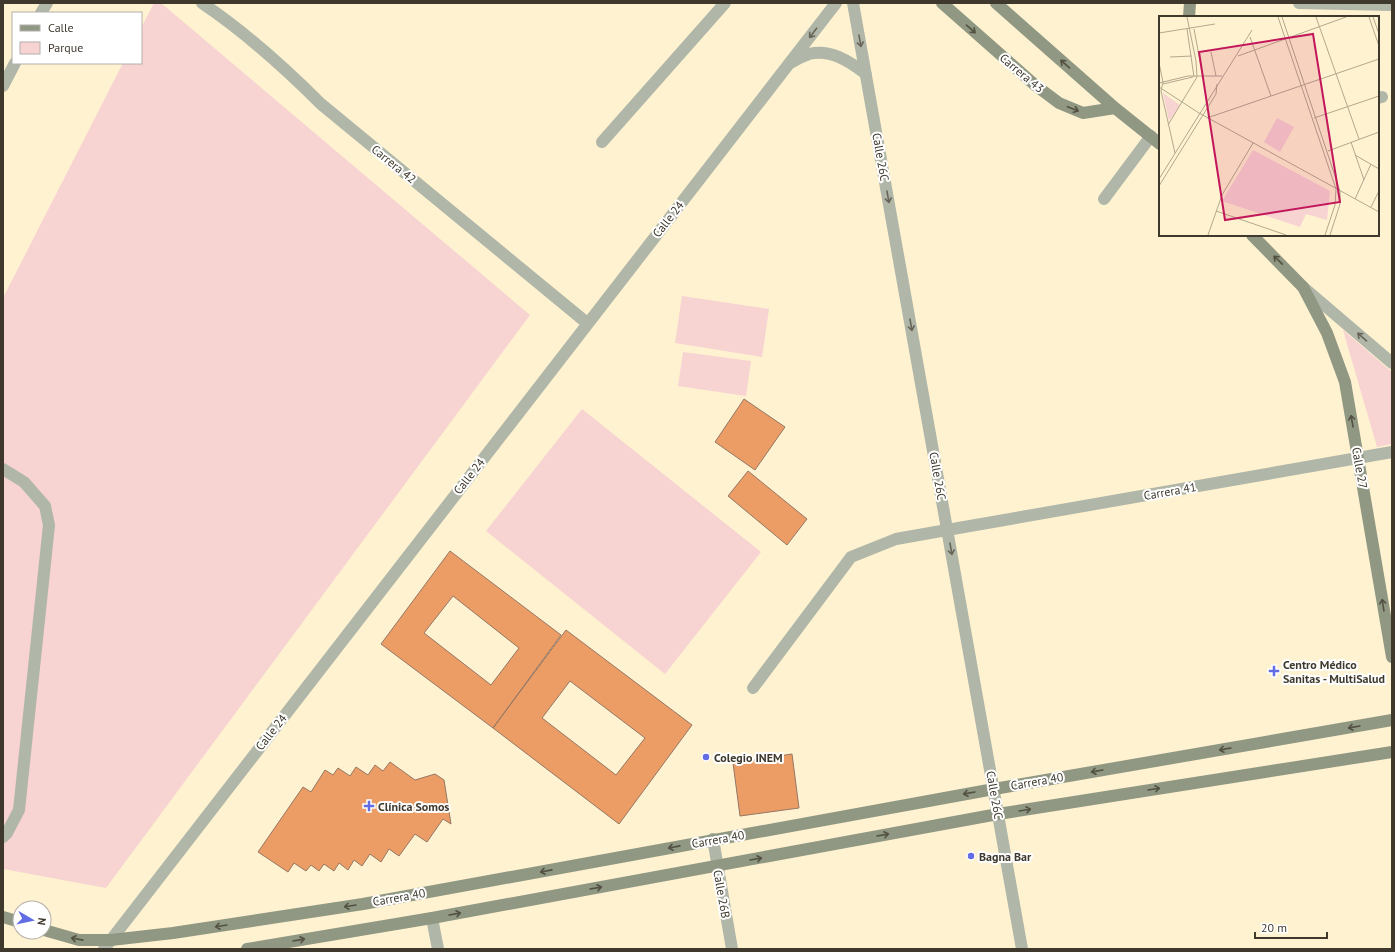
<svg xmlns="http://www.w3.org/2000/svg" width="1395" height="952" font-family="'PT Sans',sans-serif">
<rect width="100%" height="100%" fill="#fff2d0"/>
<path fill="#f7d3d2" d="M154,3h7l369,312 -424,573 -103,-19v-571l120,-235h18v-35z
M682,296l87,13 -7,48 -87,-14z
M1343,330l49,42v72l-15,3z
M683,352l68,9 -5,35 -68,-10z
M582,409l179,143 -96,122 -179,-143z"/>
<path fill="#ec9d65" stroke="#947764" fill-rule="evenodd" d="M744,399l41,28 -30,43 -40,-28z
M748,471l59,48 -20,26 -59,-49z
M450,551l111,84 -68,93 -112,-84zM453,596l66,52 -28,37 -67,-52z
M566,630l126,95 -73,99 -126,-96zM570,681l75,57 -29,37 -74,-57z
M792,754l7,54 -59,8 -7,-53z
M390,762l25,18 20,-6 9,6 7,44 -8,-5 -16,23 -12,-8 -16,22 -10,-7 -8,13 -11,-8 -8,12 -8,-6 -6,10 -9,-7 -5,8 -10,-7 -5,7 -8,-6 -5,6 -12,-8 -6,9 -30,-20 45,-65 8,5 14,-22 8,5 5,-7 12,8 6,-9 12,8 7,-10 8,6z"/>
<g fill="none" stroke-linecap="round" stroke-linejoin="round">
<path stroke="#b0b6a8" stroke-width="12" d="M602,142l123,-139
M1104,199l47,-63
M3,469l21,13 21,24 4,19 -30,285 -12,23 -4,4
M753,688l98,-131 45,-18 51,-9"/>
<path stroke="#b0b6a8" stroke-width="12" d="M202,3c43,29 82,64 119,101l266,219
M853,3l169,946
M1299,3l93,2
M41,13l6,-10
M792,62c5,-3 11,-6 17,-8 22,-5 40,7 57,20
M3,86l12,-23
M1378,98l4,-1
M1303,287l89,76
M947,530l445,-78
M713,839l19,110
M432,918l6,31
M104,949l732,-946"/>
<path stroke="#909883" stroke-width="12" d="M942,3l93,82 24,18 24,10 32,-5
M996,3l119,105 45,36
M1189,17l1,-14
M1252,235l51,52 24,46 18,49 47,275
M3,917l17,5
M44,930l35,10h32l62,-7 190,-29 631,-115 398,-69
M247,949l185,-31 566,-104 394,-62"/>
</g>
<defs><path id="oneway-shaft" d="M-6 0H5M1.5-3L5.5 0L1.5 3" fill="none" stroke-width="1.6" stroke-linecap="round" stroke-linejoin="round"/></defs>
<g stroke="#525142">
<use href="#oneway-shaft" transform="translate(971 29) rotate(41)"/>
<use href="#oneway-shaft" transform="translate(1065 64) rotate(-139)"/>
<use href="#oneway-shaft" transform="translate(1073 109) rotate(21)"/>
<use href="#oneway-shaft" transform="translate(1278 260) rotate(-136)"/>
<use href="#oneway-shaft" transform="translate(1352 421) rotate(-100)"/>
<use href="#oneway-shaft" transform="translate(1383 605) rotate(-99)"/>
<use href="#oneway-shaft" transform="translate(1354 727) rotate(170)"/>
<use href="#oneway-shaft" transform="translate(1225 749) rotate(170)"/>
<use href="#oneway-shaft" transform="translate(1097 771) rotate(170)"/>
<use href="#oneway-shaft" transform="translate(1154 789) rotate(-9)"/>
<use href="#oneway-shaft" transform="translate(969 793) rotate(170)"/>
<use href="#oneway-shaft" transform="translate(1025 810) rotate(-9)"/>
<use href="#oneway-shaft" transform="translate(883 835) rotate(-10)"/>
<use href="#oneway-shaft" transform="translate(674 847) rotate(169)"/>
<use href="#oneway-shaft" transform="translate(756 859) rotate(-10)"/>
<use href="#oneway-shaft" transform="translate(546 871) rotate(169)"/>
<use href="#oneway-shaft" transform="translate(596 888) rotate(-10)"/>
<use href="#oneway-shaft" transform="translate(350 906) rotate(171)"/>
<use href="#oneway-shaft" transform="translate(455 914) rotate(-10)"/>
<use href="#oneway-shaft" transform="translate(221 926) rotate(171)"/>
<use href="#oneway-shaft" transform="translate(77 939) rotate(-169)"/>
<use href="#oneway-shaft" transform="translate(299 940) rotate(-10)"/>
</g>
<g stroke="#666557">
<use href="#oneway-shaft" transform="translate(813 33) rotate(127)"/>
<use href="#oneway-shaft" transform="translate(860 41) rotate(80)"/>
<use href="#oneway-shaft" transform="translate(888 197) rotate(80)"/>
<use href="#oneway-shaft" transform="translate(911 325) rotate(80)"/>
<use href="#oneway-shaft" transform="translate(1362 337) rotate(-139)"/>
<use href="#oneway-shaft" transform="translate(951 549) rotate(80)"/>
</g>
<g fill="#626de5" stroke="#fff" stroke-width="1.5">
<path d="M1272 665h4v4h4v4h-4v4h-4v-4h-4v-4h4z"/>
<circle cx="706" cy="757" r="4"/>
<path d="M367 800h4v4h4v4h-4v4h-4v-4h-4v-4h4z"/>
<circle cx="971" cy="856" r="4"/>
</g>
<g text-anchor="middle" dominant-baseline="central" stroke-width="4" stroke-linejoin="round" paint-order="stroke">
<g font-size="12" fill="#3e392c" stroke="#fff">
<text transform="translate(1022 73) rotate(40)">Carrera 43</text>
<text transform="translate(881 157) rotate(80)">Calle 26C</text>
<text transform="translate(394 164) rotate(39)">Carrera 42</text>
<text transform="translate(668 219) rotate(-52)">Calle 24</text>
<text transform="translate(1360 468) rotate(80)">Calle 27</text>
<text transform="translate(469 476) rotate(-52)">Calle 24</text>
<text transform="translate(938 476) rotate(80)">Calle 26C</text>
<text transform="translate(1170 491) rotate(-10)">Carrera 41</text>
<text transform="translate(271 732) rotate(-52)">Calle 24</text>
<text transform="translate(1037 781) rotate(-10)">Carrera 40</text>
<text transform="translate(995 795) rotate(80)">Calle 26C</text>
<text transform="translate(718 839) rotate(-10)">Carrera 40</text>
<text transform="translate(722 894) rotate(80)">Calle 26B</text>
<text transform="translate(399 897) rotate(-10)">Carrera 40</text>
</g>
<g font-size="12" font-weight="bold" fill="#3e392c" stroke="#fff" text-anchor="start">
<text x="1283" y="664">Centro Médico<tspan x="1283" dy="14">Sanitas - MultiSalud</tspan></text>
<text x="714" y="757">Colegio INEM</text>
<text x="378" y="806">Clínica Somos</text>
<text x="979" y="856">Bagna Bar</text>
</g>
</g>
<g transform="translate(1159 16)">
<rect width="220" height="220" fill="#fff2d0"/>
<path d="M4,77l17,12 -11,16zM118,102l17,9 -14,25 -16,-10zM94,134l77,41 -3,29 -21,-6 -6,13 -78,-26z" fill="#f7d3d2"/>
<path fill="none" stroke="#b2a88e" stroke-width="1" d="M119,1l58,172 -1,16 -10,30M123,1l58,174v13l-10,31M157,1l43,122M210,1l10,29M214,1l6,17M28,13l7,48M35,13l9,48M0,17l56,-9M91,21l21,59M52,36l5,24M79,40l108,-39M11,41l22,-1M0,47l4,19 -2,9 14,62M0,67l29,-7h34M4,68l30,-7M0,71l40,26 180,99M48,102l172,-59M155,102l65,-22M9,109l29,-48 -1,-16 -9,-44M192,126l13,38M169,135l51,-19M196,139l24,14M0,163l93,-149M0,170l57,-92 1,-10M196,183l16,-35M212,191l8,-16M57,195l70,24M49,219l14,-40 31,-52"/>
<path fill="#c2185b" fill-opacity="0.15" stroke="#c2185b" stroke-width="2" d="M154,18l27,168 -115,18 -26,-168z"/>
<rect width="220" height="220" fill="none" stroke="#3e392c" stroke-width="2"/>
</g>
<rect width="1395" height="952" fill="none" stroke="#3e392c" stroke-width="8"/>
<rect x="12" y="12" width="130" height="52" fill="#ffffff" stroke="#b2b0ab"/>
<rect x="20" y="25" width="20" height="6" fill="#909883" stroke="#b2b0ab"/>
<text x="48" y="32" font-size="12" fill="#3e392c">Calle</text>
<rect x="20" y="42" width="20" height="12" fill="#f7d3d2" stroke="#b2b0ab"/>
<text x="48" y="52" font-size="12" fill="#3e392c">Parque</text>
<g transform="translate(32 920) rotate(99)"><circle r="19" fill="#ffffff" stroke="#b2b0ab"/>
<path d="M0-3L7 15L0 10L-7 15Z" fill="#626de5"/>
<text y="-6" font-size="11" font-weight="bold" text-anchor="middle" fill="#3e392c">N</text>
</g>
<path d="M1255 932v6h72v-6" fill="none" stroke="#3e392c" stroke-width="2"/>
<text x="1261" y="932" font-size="12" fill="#3e392c" stroke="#ffffff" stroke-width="3" paint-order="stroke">20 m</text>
</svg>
